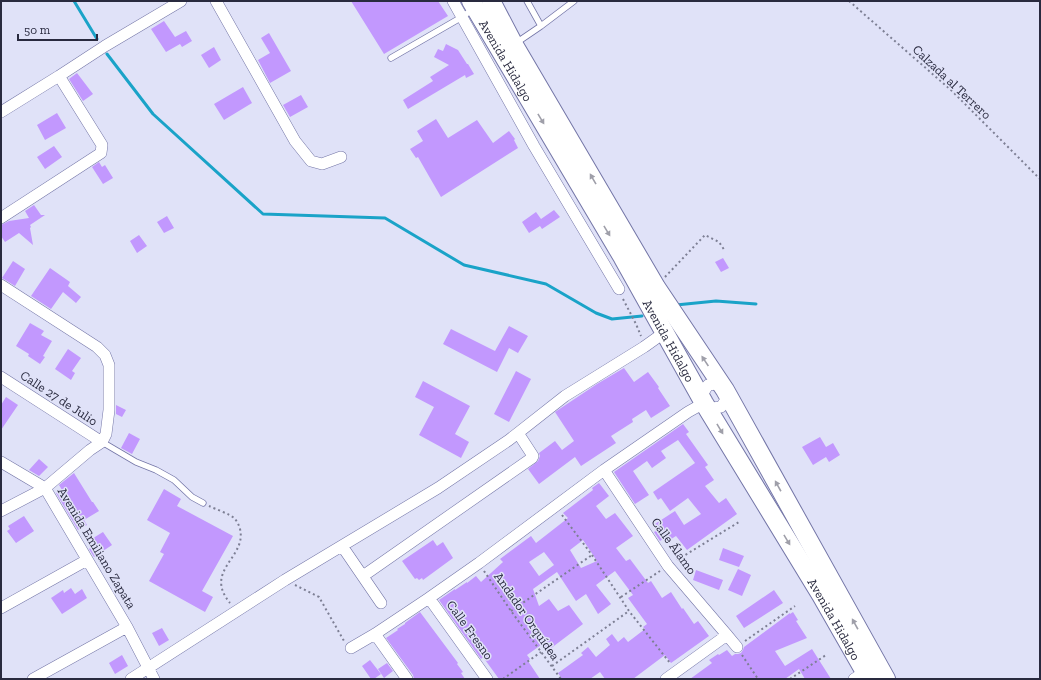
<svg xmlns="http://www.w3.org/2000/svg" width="1041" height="680" font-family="'Zilla Slab',serif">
<rect width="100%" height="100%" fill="#e0e2f8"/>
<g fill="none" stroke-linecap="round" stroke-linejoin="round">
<path stroke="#1aa3c8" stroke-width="3" d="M74,1l23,38
M107,54l46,60 110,100 122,4 79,47 82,19 50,29 16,6 30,-3
M676,305l40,-4 40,3"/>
</g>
<path fill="#c298fe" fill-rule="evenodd" d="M351,1h87l10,15 -64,38z
M164,21l11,16 11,-6 6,10 -10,6 -2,-3 -14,8 -15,-23z
M269,33l22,38 -21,12 -12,-23 12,-7 -9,-15z
M446,44l12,6 9,14h1l6,10 -8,4 -1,-3 -57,34 -5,-9 30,-19 -3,-4 19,-12 -15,-8 4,-8 5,2z
M214,47l7,13 -12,8 -8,-13z
M77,73l16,21 -10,7 -14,-22z
M243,87l9,16 -28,17 -10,-16z
M301,95l7,12 -18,10 -7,-12z
M57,113l9,15 -21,12 -8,-15z
M436,119l12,19 29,-18 16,23 16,-12 6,8 -1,1 4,8 -77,49 -11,-19 -12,-21 -2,1 -6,-9 13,-8 -6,-10z
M54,146l8,11 -17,12 -8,-12z
M99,162l3,5 3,-2 8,13 -10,6 -11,-17z
M34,205l7,10h4l-15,10 1,2 -1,1 3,17 -14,-12 -14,9 -4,-6v-11l8,-4 20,-3 -4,-7z
M554,210l6,7 -18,12 -2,-3 -11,7 -7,-11 14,-10 5,7z
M167,216l7,12 -10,5 -7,-11z
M139,235l8,11 -10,7 -7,-12z
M723,258l6,10 -8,4 -6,-10z
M13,261l12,8 -10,17 -13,-8z
M50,268l20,14 -2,4 13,11 -5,6 -13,-11 -12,17 -20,-13z
M30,323l14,8 -3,4 11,6 -9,15 2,1 -5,7 -12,-8 1,-2 -13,-8z
M509,326l19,10 -10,17 -9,-5 -12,24 -54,-28 8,-15 44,22z
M68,349l13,9 -9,13 3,2 -4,7 -16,-11z
M624,368l10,14 14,-10 11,15 -1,1 12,18 -19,12 -5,-8 -14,9 1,3 -22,14 5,7 -35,23 -6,-9 -36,27 -11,-15 10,-8 2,-5 -1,-3 16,-12 7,9 12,-9 -19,-29 42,-28z
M516,371l15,8 -22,43 -15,-8z
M423,381l47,25 -15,28 14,8 -8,16 -42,-23 15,-28 -19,-10z
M6,397l12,8 -17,25v-25z
M116,405l10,5 -4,7 -6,-3z
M683,424l6,8 -3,2 22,31 -3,2 9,13 -9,6 14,17 7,-5 11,16 -50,36 -11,-14 -8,5 -2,-4 -6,4 -6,-9 5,-3 -4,-5 20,-13 9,14 17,-11 -13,-16 -18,13 -9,-13 -3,2 -5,-8 42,-29 -17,-23 -17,11 5,7 -14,10 -5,-7 -14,10 16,24 -14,9 -21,-32z
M129,433l11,6 -8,15 -11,-6z
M820,437l6,10 7,-4 7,12 -11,7 -3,-5 -13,8 -11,-18z
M39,459l9,8 -9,9 -10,-6z
M74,473l18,29h1l6,9 -15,9 3,5 -9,5 -22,-37 6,-3 -3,-5z
M599,483l10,13 -13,10 10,13 9,-6 18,23 -17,12 10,13 4,-2 18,24 3,-2 11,17 9,-6 11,17 1,-1 11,16 4,-3 11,15 -38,27 -6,-8 -32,24h-28l-5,-7 -10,7h-28l-4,-6 25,-18 -2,-2 7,-6 8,10 14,-12 -4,-6 6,-5 6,8 6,-5 4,5 17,-13 -2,-2 4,-3 -19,-26 5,-3 -18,-24 -19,14 15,19 -13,10 -12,-20 -10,7 -19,-29 -24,17 6,17 10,-7 9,12 11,-6 14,19 -37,28 -5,-7 -14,10 3,4 -2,2 12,18h-41l-16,-22 -2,2 -42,-59 16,-11v1l12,-8v1l9,-7 5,6 22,-20 -3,-3 31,-23 5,7 32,-25 -5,-5 30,-23 -1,-2zM583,540l14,21 -16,7 -11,-18zM544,552l10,13 -15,11 -10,-14z
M164,489l17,10 -4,7 56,30 -31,55 11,6 -8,15 -56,-31 15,-27 -4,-2 10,-19 -23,-13z
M24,516l10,15 -18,12 -9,-12 3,-2 -2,-3z
M103,532l9,13 -18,12 -5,-8 4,-3 -3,-6z
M433,540l4,6 6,-4 10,16 -30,22 -1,-2 -3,2 -2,-2 -2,1 -13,-18z
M723,548l21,8 -5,11 -20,-7z
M738,569l13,6 -9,21 -14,-6z
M696,570l27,10 -4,10 -26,-10z
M71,588l4,6 7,-5 5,9 -25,16 -11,-16 12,-8 1,3z
M774,590l9,13 -39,25 -8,-12z
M420,612l38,51 -1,1 6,8 -2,1 4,6h-51l-1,-4 -27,-37 12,-8 -1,-1 8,-5v-1z
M793,612l5,8 -2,1 11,17 -32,13 10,15 27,-17 19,30h-26l-6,-10 -14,10h-95l22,-16 -3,-3 9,-6 1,1 8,-5 5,6 3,-2h3l3,-1 2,-3 1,-3 46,-34v1z
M162,628l7,12 -10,6 -7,-13z
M122,655l6,11 -13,8 -6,-11z
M370,660l11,14 -7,5h-3l-9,-13z
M387,663l6,8 -9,7 -6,-9z"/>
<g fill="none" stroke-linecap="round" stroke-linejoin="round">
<g stroke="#7476a7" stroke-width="7">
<path id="lane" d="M527,1l14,25
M516,43l25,-17 33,-25
M391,58l71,-41 11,-8
M102,442l34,20 20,8 18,10 18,17 11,6"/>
</g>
<g stroke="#7476a7" stroke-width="12">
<path id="street" d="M216,1l79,140 16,20 11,3 19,-7
M453,1l81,145 85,143
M1,112l58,-36 46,-30 76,-45
M1,218l100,-65 1,-8 -43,-69
M1,285l96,62 8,8 4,10v45l-3,24 -4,8 -12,8 -45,38 -44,23
M1,377l101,65
M716,384l9,6 1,10 -5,7 -9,1 -8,-5 -1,-10 5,-8z
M1,462l44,26 82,139 27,52
M604,470l64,96 59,69 10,12
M342,546l39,57
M363,576l169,-118 1,-2 -15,-23
M429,598l58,81
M1,608l86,-48
M375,634l32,45
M351,648l24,-14 54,-36 50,-35 125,-93 84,-58 16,-9
M33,679l94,-52
M131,679l154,-99 153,-92 71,-48 56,-44 79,-49 21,-15
M666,679l61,-44
M854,679l11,-7"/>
</g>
<g stroke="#7476a7" stroke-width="20">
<g id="primary">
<path id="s1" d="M471,1l152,257 81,145 117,192 48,84"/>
<path d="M491,1l23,44 142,242 69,103 161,289"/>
</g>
</g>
<path stroke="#7d7f94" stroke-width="2" stroke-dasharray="2 3" stroke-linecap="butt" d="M849,1l103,90 88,88
M665,277l40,-42 14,7 6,9
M623,299l13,25 5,12
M209,506c6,3 21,8 25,12 3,3 5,7 6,11 7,29 -37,41 -10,74
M562,515l30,40 37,56 41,52
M677,560l62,-38
M484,571l27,40 50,68
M295,585l24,12 25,44
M621,597l39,-26
M511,611l81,-56
M745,641l50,-35
M742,655l16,24
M552,666l77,-55
M503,679l38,-27
M790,679l36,-24"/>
<use href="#lane" stroke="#fff" stroke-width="5.5"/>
<use href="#street" stroke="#fff" stroke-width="11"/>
<use href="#primary" stroke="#fff" stroke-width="18"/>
</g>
<defs><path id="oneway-solid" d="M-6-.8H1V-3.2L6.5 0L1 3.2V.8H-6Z"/></defs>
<g fill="#9f9fa9">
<use href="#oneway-solid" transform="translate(541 119) rotate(59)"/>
<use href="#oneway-solid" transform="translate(593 179) rotate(-120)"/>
<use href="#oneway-solid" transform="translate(607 231) rotate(59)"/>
<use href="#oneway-solid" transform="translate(705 361) rotate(-124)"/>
<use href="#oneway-solid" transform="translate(720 429) rotate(59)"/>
<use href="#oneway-solid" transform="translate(778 486) rotate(-119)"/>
<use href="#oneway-solid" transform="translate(787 540) rotate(59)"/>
<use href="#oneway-solid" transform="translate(855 624) rotate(-119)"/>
</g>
<g text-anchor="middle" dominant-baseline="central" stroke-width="3" stroke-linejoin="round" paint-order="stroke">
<g font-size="13" fill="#292a3f" stroke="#e0e2f8">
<text stroke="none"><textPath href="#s1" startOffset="69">Avenida Hidalgo</textPath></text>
<text transform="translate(952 82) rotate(43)">Calzada al Terrero</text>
<text stroke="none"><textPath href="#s1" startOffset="393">Avenida Hidalgo</textPath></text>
<text transform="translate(59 398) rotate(33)">Calle 27 de Julio</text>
<text transform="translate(674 546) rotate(54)">Calle Álamo</text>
<text transform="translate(97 548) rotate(59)">Avenida Emiliano Zapata</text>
<text transform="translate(527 616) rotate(55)">Andador Orquídea</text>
<text stroke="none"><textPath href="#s1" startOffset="717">Avenida Hidalgo</textPath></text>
<text transform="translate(470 630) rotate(54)">Calle Fresno</text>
</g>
</g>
<rect width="1041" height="680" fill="none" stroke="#292a3f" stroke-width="4"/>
<path d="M18 34v6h79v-6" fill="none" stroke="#292a3f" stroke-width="2"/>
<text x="24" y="34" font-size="12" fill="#292a3f" stroke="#e0e2f8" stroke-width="3" paint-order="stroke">50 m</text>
</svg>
